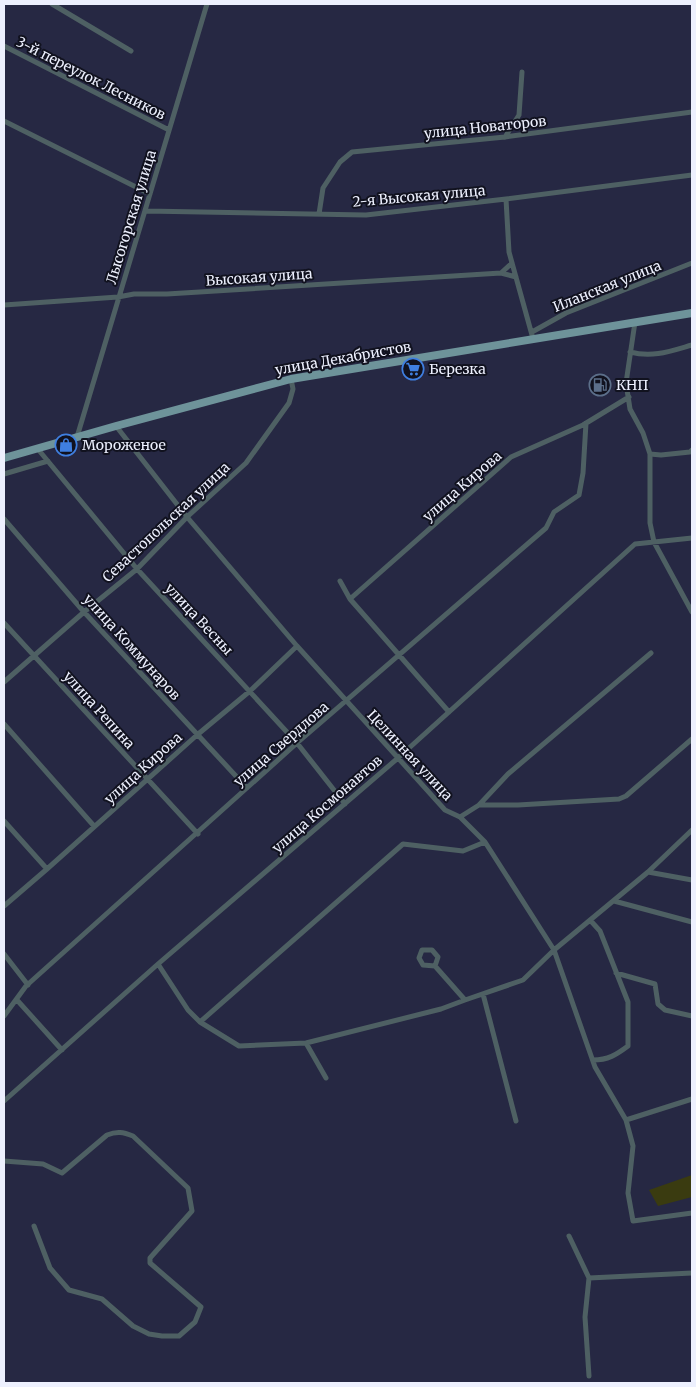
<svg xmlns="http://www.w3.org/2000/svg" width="696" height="1387" font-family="Merriweather,serif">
<rect width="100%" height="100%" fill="#262843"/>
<path fill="#3a3b10" d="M692,1175v22l-34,9 -9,-16z"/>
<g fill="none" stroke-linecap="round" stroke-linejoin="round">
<path stroke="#4e6063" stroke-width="5" d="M52,4l79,47
M4,46l165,84
M4,121l146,73
M505,137l14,-22 3,-43
M506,199l3,53 23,83
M146,211l220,4 140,-16 186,-24
M319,214l4,-26 17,-26 12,-10 153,-15 187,-25
M501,273l11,-10
M4,305l114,-8 16,-3h33l334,-21 15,4
M635,322l-9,61 4,26 13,24 7,21 11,1 29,-3 2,-2
M532,332l34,-19 126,-50
M630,352c23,6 41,-1 62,-7
M116,426l71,91 110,129 148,164 15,7 25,25 69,108 41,117 31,53 7,26 -5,47 5,28 59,-8
M77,437l130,-433
M37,448l100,121 160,174 48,61
M650,454v69l4,19 38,70
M4,474l44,-13
M4,519l80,93 163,176
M340,581l10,18 99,113
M350,599l161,-142 72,-32 46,-28
M4,623l194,211
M4,682l80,-70 53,-43 50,-52 59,-54 43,-60 4,-14 -2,-10
M4,724l90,102
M479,805h39l101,-6 7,-3 66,-57
M460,817l19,-12 29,-31 143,-121
M4,821l43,48
M648,872l44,8
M614,901l78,21
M4,906l43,-37 150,-134 53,-44 47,-45
M590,920l10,11 28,71v44c-12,9 -20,14 -35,14
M4,954l24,31
M158,964l30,46 12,12 39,24 67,-3 135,-34 24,-9 -30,-34 -12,-1 -4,-7 3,-8h10l6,7 -3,9
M616,973l39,11 3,20 7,6 27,6
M483,994l33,127
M17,1000l45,50
M465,1000l58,-20 31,-30 94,-78 44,-42
M4,1016l22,-30 271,-243 249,-215 8,-16 25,-17 4,-22 3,-50
M200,1022l203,-178 60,7 22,-9
M306,1043l20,35
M4,1101l154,-137 240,-206 237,-214 57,-6
M626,1120l66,-21
M4,1161l39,3 19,9 45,-38c10,-4 16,-3 26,1l55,52 4,23 -42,47v5l51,44 -6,15 -16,14h-17l-13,-2 -16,-8 -31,-27 -33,-9 -19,-22 -16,-42
M569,1236l20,42 -4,39 4,59
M589,1278l103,-5"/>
<path stroke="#6e939a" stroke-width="8" d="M4,458l112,-32 175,-47 401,-66"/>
</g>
<defs>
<g id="supermarket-ring" transform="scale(1.125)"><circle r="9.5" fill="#11121f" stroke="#3f7fe0" stroke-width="1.5"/><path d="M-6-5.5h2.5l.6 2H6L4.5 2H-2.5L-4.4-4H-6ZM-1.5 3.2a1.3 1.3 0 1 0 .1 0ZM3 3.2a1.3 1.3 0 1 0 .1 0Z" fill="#3f7fe0"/></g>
<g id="fuel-ring" transform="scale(1.125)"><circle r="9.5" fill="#11121f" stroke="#5c6f8a" stroke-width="1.5"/><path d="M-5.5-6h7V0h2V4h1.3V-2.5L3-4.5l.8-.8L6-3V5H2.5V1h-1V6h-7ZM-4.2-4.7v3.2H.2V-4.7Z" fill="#5c6f8a"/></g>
<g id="shop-ring" transform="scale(1.125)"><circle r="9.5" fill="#11121f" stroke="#3f7fe0" stroke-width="1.5"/><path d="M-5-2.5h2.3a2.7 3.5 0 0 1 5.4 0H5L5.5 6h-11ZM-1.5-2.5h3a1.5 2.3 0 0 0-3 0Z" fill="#3f7fe0"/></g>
</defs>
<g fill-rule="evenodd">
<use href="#supermarket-ring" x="413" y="369"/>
<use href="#fuel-ring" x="600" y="385"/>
<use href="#shop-ring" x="66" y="445"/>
</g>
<g text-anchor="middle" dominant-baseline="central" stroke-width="4" stroke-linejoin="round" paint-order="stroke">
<g font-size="14" fill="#edf0fe" stroke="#11121f">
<text transform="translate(91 78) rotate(27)">3-й переулок Лесников</text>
<text transform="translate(485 127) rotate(-6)">улица Новаторов</text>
<text transform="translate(419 196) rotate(-5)">2-я Высокая улица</text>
<text transform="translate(131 217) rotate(-73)">Лысогорская улица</text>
<text transform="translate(259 277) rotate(-4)">Высокая улица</text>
<text transform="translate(607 286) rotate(-22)">Иланская улица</text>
<text transform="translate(343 358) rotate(-10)">улица Декабристов</text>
<text transform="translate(462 486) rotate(-41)">улица Кирова</text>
<text transform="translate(166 522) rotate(-43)">Севастопольская улица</text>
<text transform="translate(199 619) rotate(47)">улица Весны</text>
<text transform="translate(132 647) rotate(48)">улица Коммунаров</text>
<text transform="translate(99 710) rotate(48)">улица Репина</text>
<text transform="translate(281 744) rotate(-41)">улица Свердлова</text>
<text transform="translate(410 755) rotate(47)">Целинная улица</text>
<text transform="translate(143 768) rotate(-42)">улица Кирова</text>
<text transform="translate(327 804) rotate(-41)">улица Космонавтов</text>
</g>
<g font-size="14" fill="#edf0fe" stroke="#11121f" text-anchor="start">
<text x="429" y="369">Березка</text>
<text x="616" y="385">КНП</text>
<text x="82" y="445">Мороженое</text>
</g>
</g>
<rect width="696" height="1387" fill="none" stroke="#edf0fe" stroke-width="10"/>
</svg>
